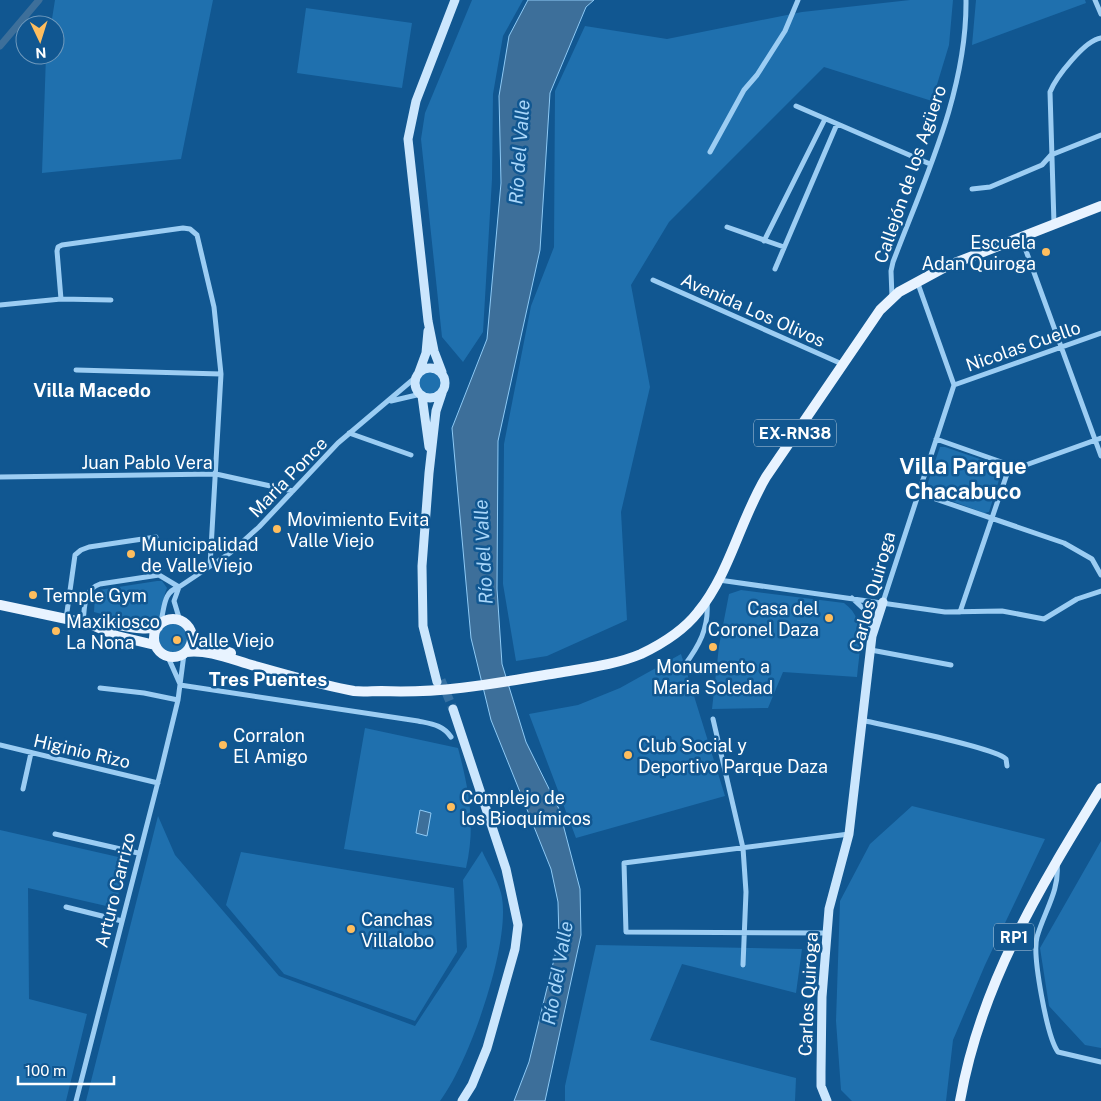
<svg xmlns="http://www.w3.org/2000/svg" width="1101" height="1101" font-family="'Public Sans',sans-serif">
<rect width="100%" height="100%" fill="#115791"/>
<path fill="#1f70ae" d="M55,0h158l-32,159 -139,14 4,-118h9v-30h-4z
M472,0h51l-20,36 -10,58 -1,85 -9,153 -20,30 -21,-25 -21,-198 4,-26z
M910,0h43l-4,45 -17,56 -108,-34 -155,155 -38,63 19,102 -29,125 6,108 -80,36 -31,5 -13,-77 1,-140 27,-138 23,-59 1,-156 30,-65 82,13 135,-27z
M976,0h109l1,3 -114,42z
M306,8l106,15 -10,65 -105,-15z
M417 383a13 13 0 1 1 26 0a13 13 0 1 1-26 0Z
M940,447h5l58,20 -14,45 -5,1 -59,-22z
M157,581h5l5,7c-5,11 -4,27 -12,36l-32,-1 -6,-5 -23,-6 1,-17 4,-5z
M741,590l103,13c24,17 15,48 13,74l-74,-5 -15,36 -56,1 7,-63 10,-52z
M159 638a14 14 0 1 1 28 0a14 14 0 1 1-28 0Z
M681,654l44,142 -149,42 -47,-124 49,-9 42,-17z
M365,728l93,20c11,42 18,77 8,120l-122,-19z
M912,806l133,33 -60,126 -32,75 -7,61h-94l-11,-11 -5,-69 4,-120 30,-57z
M158,816l17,39 104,121 136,50 52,-79 -4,-67 19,-29c6,13 15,28 19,42 12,46 -32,170 -61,208h-354z
M0,830l127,29 -12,49 -87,-20 1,111 58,15 -21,87h-66z
M1101,841v207l-16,-3 -36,-39 -9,-58z
M241,852l213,36 3,64 -42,69 -131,-47 -58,-69z
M596,945l206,4 -6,44 -114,-29 -32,76 146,38 -1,23h-230v-15z"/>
<path fill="#3d6f9a" stroke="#8ecaf6" d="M528,0h66l-8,7 -36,86 -10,157 -42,191 -1,148 5,75 24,78 33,67 21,80 1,46 -36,166h-31l15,-39 30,-123 -1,-37 -7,-33 -60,-149 -20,-82 -19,-210 35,-89 14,-156 -2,-87 10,-60z
M420,810l11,3 -4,23 -11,-3z"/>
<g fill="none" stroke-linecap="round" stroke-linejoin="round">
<path stroke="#3d6f9a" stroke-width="7" d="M0,46l39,-46"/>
<path stroke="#3570a2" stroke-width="9" stroke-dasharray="9 4.5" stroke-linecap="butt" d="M441,680l12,29"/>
<path stroke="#9ccdf3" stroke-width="5" d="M1095,0l6,14
M796,106l134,58
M710,152l34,-62 13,-15 28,-44 13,-31
M972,189l18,-2 52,-22 9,-10 50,-20
M1054,224l-4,-132c6,-15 35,-52 51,-54
M727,227l57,20
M1021,237l80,219
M764,241l61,-122
M775,269l62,-145
M653,280l189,84
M892,297l-1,-26 2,-9c32,-84 74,-171 73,-262
M61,299l-4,-48 1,-4 4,-2 121,-17 7,1 7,6 17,72 7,67 -11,192
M0,305l61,-6 50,1
M76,370l145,4
M954,385l147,-52
M391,401l30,-7
M349,433l62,22
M936,439l74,26 13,1 78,-28
M0,477l216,-3 77,17
M918,493l146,50 28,16 9,16
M719,580l226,32 57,-1 42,8 33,-20 24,-8
M179,587l-5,14 6,20
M852,598l15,14 5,20
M883,602l71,-217 -37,-104
M960,612l50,-147
M66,619l9,-64 6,-5 8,-3 67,-10
M83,622c2,-16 0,-32 17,-38l59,-9 20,12
M160,624c5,-14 2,-32 19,-37l51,-34 29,-26 79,-84 78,-66
M871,650l80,15
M168,657l12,27
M684,666c15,-20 25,-38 23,-63
M180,685l238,36c14,3 25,4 33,16
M100,688l44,5 34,7
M713,719l30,129 3,44 -3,73
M861,720c22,5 136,28 145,39l1,7
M0,745l158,38
M23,789l8,-36
M55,834l83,19
M1057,864c3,26 -13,48 -20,73 -5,18 10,100 21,115l43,10
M66,907l56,14
M826,933l-200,-1 -2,-69 225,-29
M76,1101l85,-331 17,-70 6,-46"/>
<path stroke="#cbe6fd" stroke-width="9" d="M415 383a15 15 0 1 1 30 0a15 15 0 1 1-30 0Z
M419,372l7,-19 2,-22
M442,372l-8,-21 -6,-30 -20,-182 8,-38 39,-101
M422,396l7,51
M437,682l-14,-56 -1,-60 7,-93 7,-62 6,-18
M453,709l53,160 12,56 -3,24 -28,99 -15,37 -10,16
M827,1101l-6,-15v-14l1,-75 7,-88 20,-75 23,-198 11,-34"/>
<path stroke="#e8f3ff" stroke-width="10" d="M0,605l90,19 27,12 38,9
M154 638a19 19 0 1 1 38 0a19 19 0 1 1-38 0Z
M90,624c23,-5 45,9 68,3
M192,636l5,4 34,13
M186,652c23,-3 47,8 69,14 33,9 66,19 99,25 9,1 18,0 27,0 59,3 117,-8 176,-18 28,-5 58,-8 84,-19 21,-10 43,-24 57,-42 32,-39 42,-92 68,-135l114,-167 19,-18 48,-26 154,-60
M960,1101c21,-118 79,-212 141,-313"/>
</g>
<g fill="#ffbe5e" stroke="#115791" stroke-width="2">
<circle cx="1046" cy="252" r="5"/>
<circle cx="277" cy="529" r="5"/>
<circle cx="131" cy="554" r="5"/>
<circle cx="33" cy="595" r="5"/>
<circle cx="829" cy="618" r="5"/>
<circle cx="56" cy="631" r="5"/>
<circle cx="177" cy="640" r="5"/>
<circle cx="713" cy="647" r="5"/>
<circle cx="223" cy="745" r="5"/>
<circle cx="628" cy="755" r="5"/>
<circle cx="451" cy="807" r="5"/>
<circle cx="351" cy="929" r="5"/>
</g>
<g text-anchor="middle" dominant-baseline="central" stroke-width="5" stroke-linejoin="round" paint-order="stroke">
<g fill="#115791" stroke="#b8cdde" stroke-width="1">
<rect x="754" y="419.5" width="82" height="27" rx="4"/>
<rect x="994" y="923.5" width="40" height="27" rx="4"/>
</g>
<g font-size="16" font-weight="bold" fill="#fff">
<text x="795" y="433">EX-RN38</text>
<text x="1014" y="937">RP1</text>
</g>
<g font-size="18" fill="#fff" stroke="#115791">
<text transform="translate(910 174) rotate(-71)">Callejón de los Agüero</text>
<text transform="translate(753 310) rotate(24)">Avenida Los Olivos</text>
<text transform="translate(1023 346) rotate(-19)">Nicolas Cuello</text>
<text x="147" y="462">Juan Pablo Vera</text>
<text transform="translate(288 477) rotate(-46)">María Ponce</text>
<text transform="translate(872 592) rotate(-74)">Carlos Quiroga</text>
<text transform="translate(82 751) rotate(13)">Higinio Rizo</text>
<text transform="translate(115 890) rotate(-76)">Arturo Carrizo</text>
<text transform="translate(808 994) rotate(-87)">Carlos Quiroga</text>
</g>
<g font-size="18" fill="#fff" stroke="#115791" text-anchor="start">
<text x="1036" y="242" text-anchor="end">Escuela<tspan x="1036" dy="21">Adan Quiroga</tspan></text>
<text x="287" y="519">Movimiento Evita<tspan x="287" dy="21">Valle Viejo</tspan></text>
<text x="141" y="544">Municipalidad<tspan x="141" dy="21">de Valle Viejo</tspan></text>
<text x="43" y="595">Temple Gym</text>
<text x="819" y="608" text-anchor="end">Casa del<tspan x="819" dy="21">Coronel Daza</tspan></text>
<text x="66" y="621">Maxikiosco<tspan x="66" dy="21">La Nona</tspan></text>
<text x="187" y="640">Valle Viejo</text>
<text x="713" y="666" text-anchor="middle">Monumento a<tspan x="713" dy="21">Maria Soledad</tspan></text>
<text x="233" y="735">Corralon<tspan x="233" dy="21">El Amigo</tspan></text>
<text x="638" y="745">Club Social y<tspan x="638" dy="21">Deportivo Parque Daza</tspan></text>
<text x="461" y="797">Complejo de<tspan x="461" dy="21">los Bioquímicos</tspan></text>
<text x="361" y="919">Canchas<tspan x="361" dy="21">Villalobo</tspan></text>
</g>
<g font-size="19" font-style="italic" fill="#a8d6fa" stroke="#115791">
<text transform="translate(519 152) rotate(-86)">Río del Valle</text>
<text transform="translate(483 552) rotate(-93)">Río del Valle</text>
<text transform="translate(557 973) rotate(-80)">Río del Valle</text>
</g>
<g font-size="19" font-weight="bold" fill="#fff" stroke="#115791">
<text x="92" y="390">Villa Macedo</text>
<text x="268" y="679">Tres Puentes</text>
</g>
<g font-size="22" font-weight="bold" fill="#fff" stroke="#115791">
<text x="963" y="466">Villa Parque<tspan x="963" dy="25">Chacabuco</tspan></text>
</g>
</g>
<g transform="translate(40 40) rotate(176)"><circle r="24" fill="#115791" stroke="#709abd"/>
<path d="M0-4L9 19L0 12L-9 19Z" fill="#ffbe5e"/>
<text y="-8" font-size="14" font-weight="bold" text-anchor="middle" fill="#ffffff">N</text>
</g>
<path d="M18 1076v8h96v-8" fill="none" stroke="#ffffff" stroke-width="2.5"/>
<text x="25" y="1076" font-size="15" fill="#ffffff" stroke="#115791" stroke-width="4" paint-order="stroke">100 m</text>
</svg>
